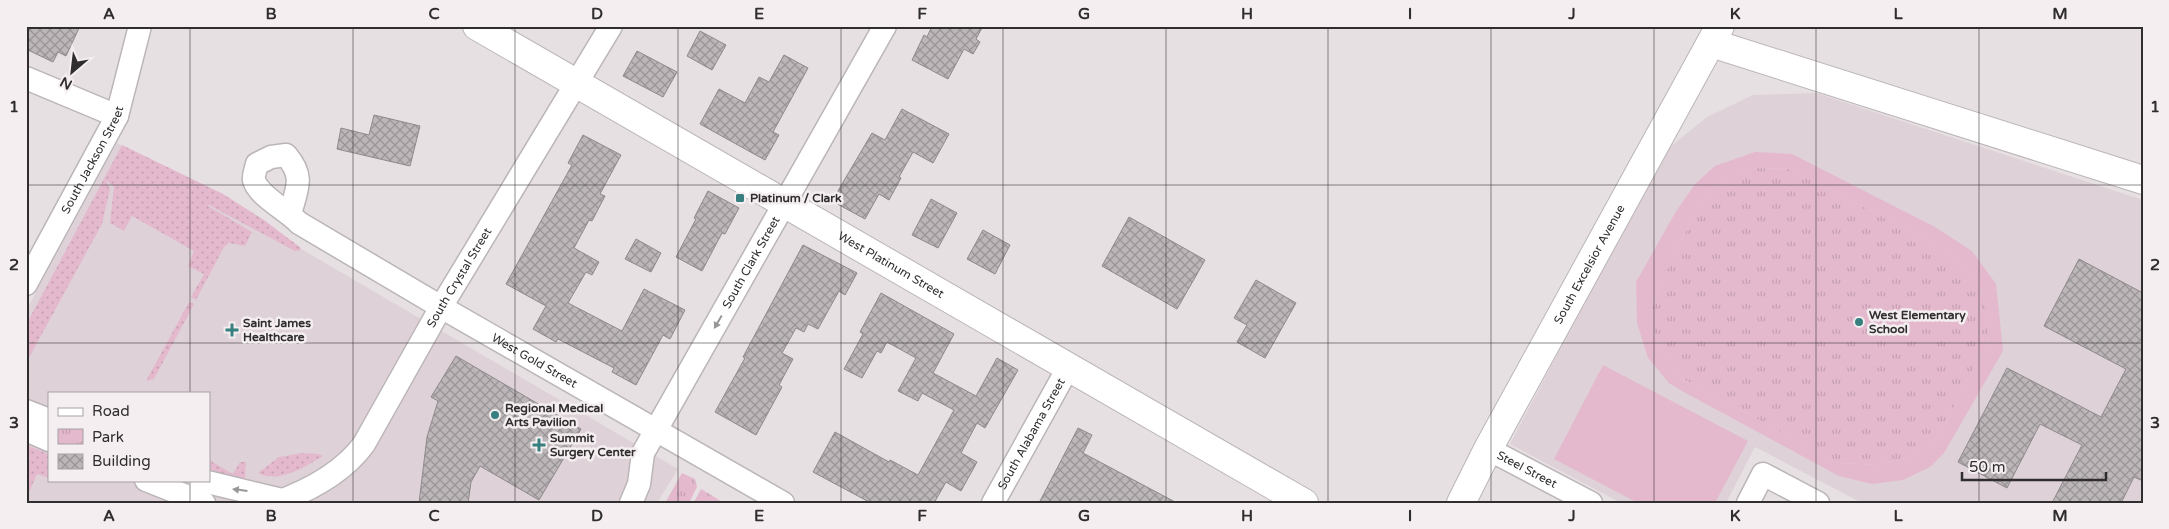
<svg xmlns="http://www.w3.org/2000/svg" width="2169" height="529" font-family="'Varela Round',sans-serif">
<defs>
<pattern id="grass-dots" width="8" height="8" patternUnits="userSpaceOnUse" patternTransform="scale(1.25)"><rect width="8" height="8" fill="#e4b9ce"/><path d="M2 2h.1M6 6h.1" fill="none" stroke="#c49fb1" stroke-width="1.8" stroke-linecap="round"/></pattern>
<pattern id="park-tufts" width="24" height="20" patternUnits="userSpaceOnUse" patternTransform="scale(1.25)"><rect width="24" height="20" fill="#e4b9ce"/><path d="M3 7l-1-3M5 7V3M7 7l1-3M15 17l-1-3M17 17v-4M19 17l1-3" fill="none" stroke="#c49fb1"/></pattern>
<pattern id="building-cross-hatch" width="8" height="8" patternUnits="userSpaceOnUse" patternTransform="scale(1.25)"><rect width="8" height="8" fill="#bcb6b9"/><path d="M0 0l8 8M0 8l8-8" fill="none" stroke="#999497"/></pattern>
</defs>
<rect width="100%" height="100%" fill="#e7e0e3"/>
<path fill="#ded1d7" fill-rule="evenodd" d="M1816,93l327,107v303h-281l-107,-56 -29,56h-105l-111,-59 154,-292 43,-35 46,-22z
M117,143l103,50 59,43 399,233 -21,34h-631v-192zM49,393h160v87h-160z"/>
<path fill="url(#grass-dots)" d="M122,145l101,49 41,26 37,28 -2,3h-4l-86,-46 -1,1 44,26 -7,14 -16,-3 -5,4 -28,53 -5,-3 13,-23 -16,-8 6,-15 -62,-35 -8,15 -14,-8 4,-36 -8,-7 4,9 -8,35 -76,139v-38z
M189,302l5,2 -40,75 -8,2z
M26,445l23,9v24l-12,-4 -11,25v-35l4,-5z
M302,453l16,1 5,2c-18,11 -45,28 -65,17l21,-16z
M209,460l24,14 7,-12h6l-1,18 -36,-6z"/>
<path fill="url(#park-tufts)" d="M1758,168l30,1 145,73 24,20 24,28 9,31 -3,23 -50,95 -27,19 -33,7 -38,-2 -156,-84c-11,-16 -25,-34 -32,-53 -8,-20 41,-105 52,-127 14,-18 33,-27 55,-31z
M682,473l13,6 2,8 -8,16h-24z
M701,489l23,14 -30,-1z"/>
<path fill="#e4b9ce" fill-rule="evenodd" d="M1755,152l37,2 143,73 37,24 24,33 7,67 -59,102 -14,14 -27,13 -31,4 -33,-8 -157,-85 -13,-8 -21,-25 -11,-35 -1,-41 39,-69 20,-29 20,-18zM1758,168l30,1 145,73 24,20 24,28 9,31 -3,23 -50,95 -27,19 -33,7 -38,-2 -156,-84c-11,-16 -25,-34 -32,-53 -8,-20 41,-105 52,-127 14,-18 33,-27 55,-31z
M1603,365l145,76 -33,62h-77l-84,-44z"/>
<path fill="url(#building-cross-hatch)" stroke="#8e898b" d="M31,26h49l-14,30 -8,-4 -5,10 -27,-13v-13z
M932,26h51l-7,13 4,3 -7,12 -9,-5 -16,30 -36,-19 12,-25 3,2z
M700,31l26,14 -14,25 -25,-14z
M637,51l40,21 -14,25 -40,-21z
M784,55l24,13 -35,64 6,3 -14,25 -65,-36 19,-35 26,14 14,-26 10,5z
M902,109l47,25 -16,29 -20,-11 -14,25 2,1 -12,22 -10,-6 -14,25 -33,-18 40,-68 13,7z
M374,115l46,11 -10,40 -73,-17 4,-21 28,7z
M583,135l38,20 -21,39 5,2 -13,25 -3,-1 -15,28 25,14 -7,13 -6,-3 -18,31 54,28 22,-42 41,21 -15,29 -7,-4 -27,50 -24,-13 2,-4 -56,-29 -2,3 -23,-13 13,-23 -40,-22 66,-119 -4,-2z
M708,191l31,17 -14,26 -3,-1 -20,38 -26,-14 20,-38 -2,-1z
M931,199l26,14 -19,35 -26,-13z
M1129,217l76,43 -28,49 -75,-43z
M983,230l27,15 -15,29 -28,-15z
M636,239l25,14 -10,19 -26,-13z
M803,245l54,28 -12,22 -6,-4 -21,38 -10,-5 -4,8 -8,-4 -14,25 11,6 -14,26 3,2 -26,48 -41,-23 30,-54 -2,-1z
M2079,259l64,34v188l-9,-4 -13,26h-69l30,-58 -42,-21 -33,64 -49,-26 49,-94 94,49 25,-48 -82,-43z
M1256,280l40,23 -31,55 -28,-16 10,-17 -13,-7z
M881,293l73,41 -21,39 43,23 21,-38 21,12 -33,58 -8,-5 -16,30 16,9 -16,29 -15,-9 -12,21h-63l-58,-31 22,-40 54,30 1,-2 28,15 36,-65 -32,-17 -4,8 -20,-10 18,-33 -29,-16 -6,11 -4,-2 -15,27 -18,-9 19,-35 -3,-2z
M456,356l125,73 -42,71 -59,-34 -9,16 -3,21h-49l8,-66 11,-36 -7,-4z
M1078,428l14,7 -9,18 94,50h-138z"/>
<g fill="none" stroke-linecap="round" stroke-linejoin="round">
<g stroke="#bbb5b8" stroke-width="25">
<g id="minor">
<path d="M26,78l91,38"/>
<path id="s1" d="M290,214c7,-26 15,-37 -4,-59l-15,2 -14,7c-1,5 -4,11 -3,16 4,16 33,30 45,43l142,84 342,196"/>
<path id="s2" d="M26,284l91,-168 23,-90"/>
<path d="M26,411l23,9"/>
<path d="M26,430l23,10"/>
<path id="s3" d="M1488,449l103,54"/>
<path d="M146,480l58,23"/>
<path d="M199,480l83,20"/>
<path id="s4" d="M275,503c33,-12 68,-30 89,-59l77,-137 170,-281"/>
<path id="s5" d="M631,503l8,-19 4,-31 13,-23 229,-404"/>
<path id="s6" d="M993,503l76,-137"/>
<path d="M1748,503l15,-29 55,29"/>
</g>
</g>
<g stroke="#bbb5b8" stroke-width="30">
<g id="tertiary">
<path id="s7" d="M477,26l827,477"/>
</g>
</g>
<g stroke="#bbb5b8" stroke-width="30">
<g id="secondary">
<path id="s8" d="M1461,503l27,-54 232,-423"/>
</g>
</g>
<g stroke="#bbb5b8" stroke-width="30">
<path id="motorway" d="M1711,43l432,137"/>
</g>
<use href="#minor" stroke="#fff" stroke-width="22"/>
<use href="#tertiary" stroke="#fff" stroke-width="28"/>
<use href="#secondary" stroke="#fff" stroke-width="28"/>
<use href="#motorway" stroke="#fff" stroke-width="28"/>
</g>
<defs><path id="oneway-solid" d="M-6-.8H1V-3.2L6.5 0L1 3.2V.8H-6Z" transform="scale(1.25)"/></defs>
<g fill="#989696">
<use href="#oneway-solid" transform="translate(718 322) rotate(120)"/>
<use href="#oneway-solid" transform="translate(240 490) rotate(-173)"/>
</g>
<path fill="none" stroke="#302d2e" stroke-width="1" stroke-opacity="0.55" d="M190,26v367M353,26v477M515,26v477M678,26v477M841,26v477M1003,26v477M1166,26v477M1328,26v477M1491,26v477M1654,26v477M1816,26v477M1979,26v477M26,185h2117M26,343h2117M190,480v23"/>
<g fill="#38807f" stroke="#f4eef0" stroke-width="2">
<rect x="735" y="193" width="10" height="10" rx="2.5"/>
<circle cx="1859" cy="322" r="5"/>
<path d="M229.5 322.5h5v5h5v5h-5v5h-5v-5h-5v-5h5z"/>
<circle cx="495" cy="415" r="5"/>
<path d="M536.5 437.5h5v5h5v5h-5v5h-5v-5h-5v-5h5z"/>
</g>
<g text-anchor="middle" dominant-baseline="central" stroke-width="5" stroke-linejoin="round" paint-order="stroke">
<g font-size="12" fill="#302d2e" stroke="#f4eef0">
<text stroke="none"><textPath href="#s2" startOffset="141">South Jackson Street</textPath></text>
<text stroke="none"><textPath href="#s5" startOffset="271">South Clark Street</textPath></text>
<text stroke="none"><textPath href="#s7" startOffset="478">West Platinum Street</textPath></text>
<text stroke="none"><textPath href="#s8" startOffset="271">South Excelsior Avenue</textPath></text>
<text stroke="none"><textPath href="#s4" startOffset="300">South Crystal Street</textPath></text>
<text stroke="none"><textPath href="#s1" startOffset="446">West Gold Street</textPath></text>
<text stroke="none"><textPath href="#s6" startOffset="79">South Alabama Street</textPath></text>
<text stroke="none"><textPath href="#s3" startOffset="44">Steel Street</textPath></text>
</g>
<g font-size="12" font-weight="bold" fill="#302d2e" stroke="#f4eef0" text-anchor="start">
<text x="750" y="198">Platinum / Clark</text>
<text x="1869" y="315">West Elementary<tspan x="1869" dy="14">School</tspan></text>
<text x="243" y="323">Saint James<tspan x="243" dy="14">Healthcare</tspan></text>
<text x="505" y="408">Regional Medical<tspan x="505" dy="14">Arts Pavilion</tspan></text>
<text x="550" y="438">Summit<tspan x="550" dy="14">Surgery Center</tspan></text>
</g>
</g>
<rect width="2169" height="529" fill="none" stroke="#f4eef0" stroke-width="55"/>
<rect x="48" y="392" width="162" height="90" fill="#f4eef0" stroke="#a6a1a2"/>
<rect x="58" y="408" width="25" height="8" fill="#ffffff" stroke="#a6a1a2"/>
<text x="92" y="416" font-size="15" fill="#302d2e">Road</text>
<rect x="58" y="429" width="25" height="15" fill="url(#park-tufts)" stroke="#a6a1a2"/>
<text x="92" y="442" font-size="15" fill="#302d2e">Park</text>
<rect x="58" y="454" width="25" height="15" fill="url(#building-cross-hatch)" stroke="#a6a1a2"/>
<text x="92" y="466" font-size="15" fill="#302d2e">Building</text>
<g transform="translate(72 72) rotate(208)" stroke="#f4eef0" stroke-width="4" paint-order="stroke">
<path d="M0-4L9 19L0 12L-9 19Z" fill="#302d2e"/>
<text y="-8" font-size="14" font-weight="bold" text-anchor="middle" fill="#302d2e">N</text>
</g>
<path d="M1962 472v8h144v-8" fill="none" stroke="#302d2e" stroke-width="2.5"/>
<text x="1969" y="472" font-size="15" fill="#302d2e" stroke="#f4eef0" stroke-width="4" paint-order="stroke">50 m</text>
<rect x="28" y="28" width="2114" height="474" fill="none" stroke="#302d2e" stroke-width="2"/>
<g font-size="16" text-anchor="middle" font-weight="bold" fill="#302d2e">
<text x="109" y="19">A</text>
<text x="271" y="19">B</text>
<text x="434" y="19">C</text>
<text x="597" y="19">D</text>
<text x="759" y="19">E</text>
<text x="922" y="19">F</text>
<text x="1084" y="19">G</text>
<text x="1247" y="19">H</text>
<text x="1410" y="19">I</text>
<text x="1572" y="19">J</text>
<text x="1735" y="19">K</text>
<text x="1898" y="19">L</text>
<text x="2060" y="19">M</text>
<text x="14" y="112">1</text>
<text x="2155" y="112">1</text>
<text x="14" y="270">2</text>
<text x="2155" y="270">2</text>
<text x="14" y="428">3</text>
<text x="2155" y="428">3</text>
<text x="109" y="521">A</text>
<text x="271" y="521">B</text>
<text x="434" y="521">C</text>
<text x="597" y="521">D</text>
<text x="759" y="521">E</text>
<text x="922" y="521">F</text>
<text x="1084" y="521">G</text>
<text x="1247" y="521">H</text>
<text x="1410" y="521">I</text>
<text x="1572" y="521">J</text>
<text x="1735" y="521">K</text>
<text x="1898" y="521">L</text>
<text x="2060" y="521">M</text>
</g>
</svg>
